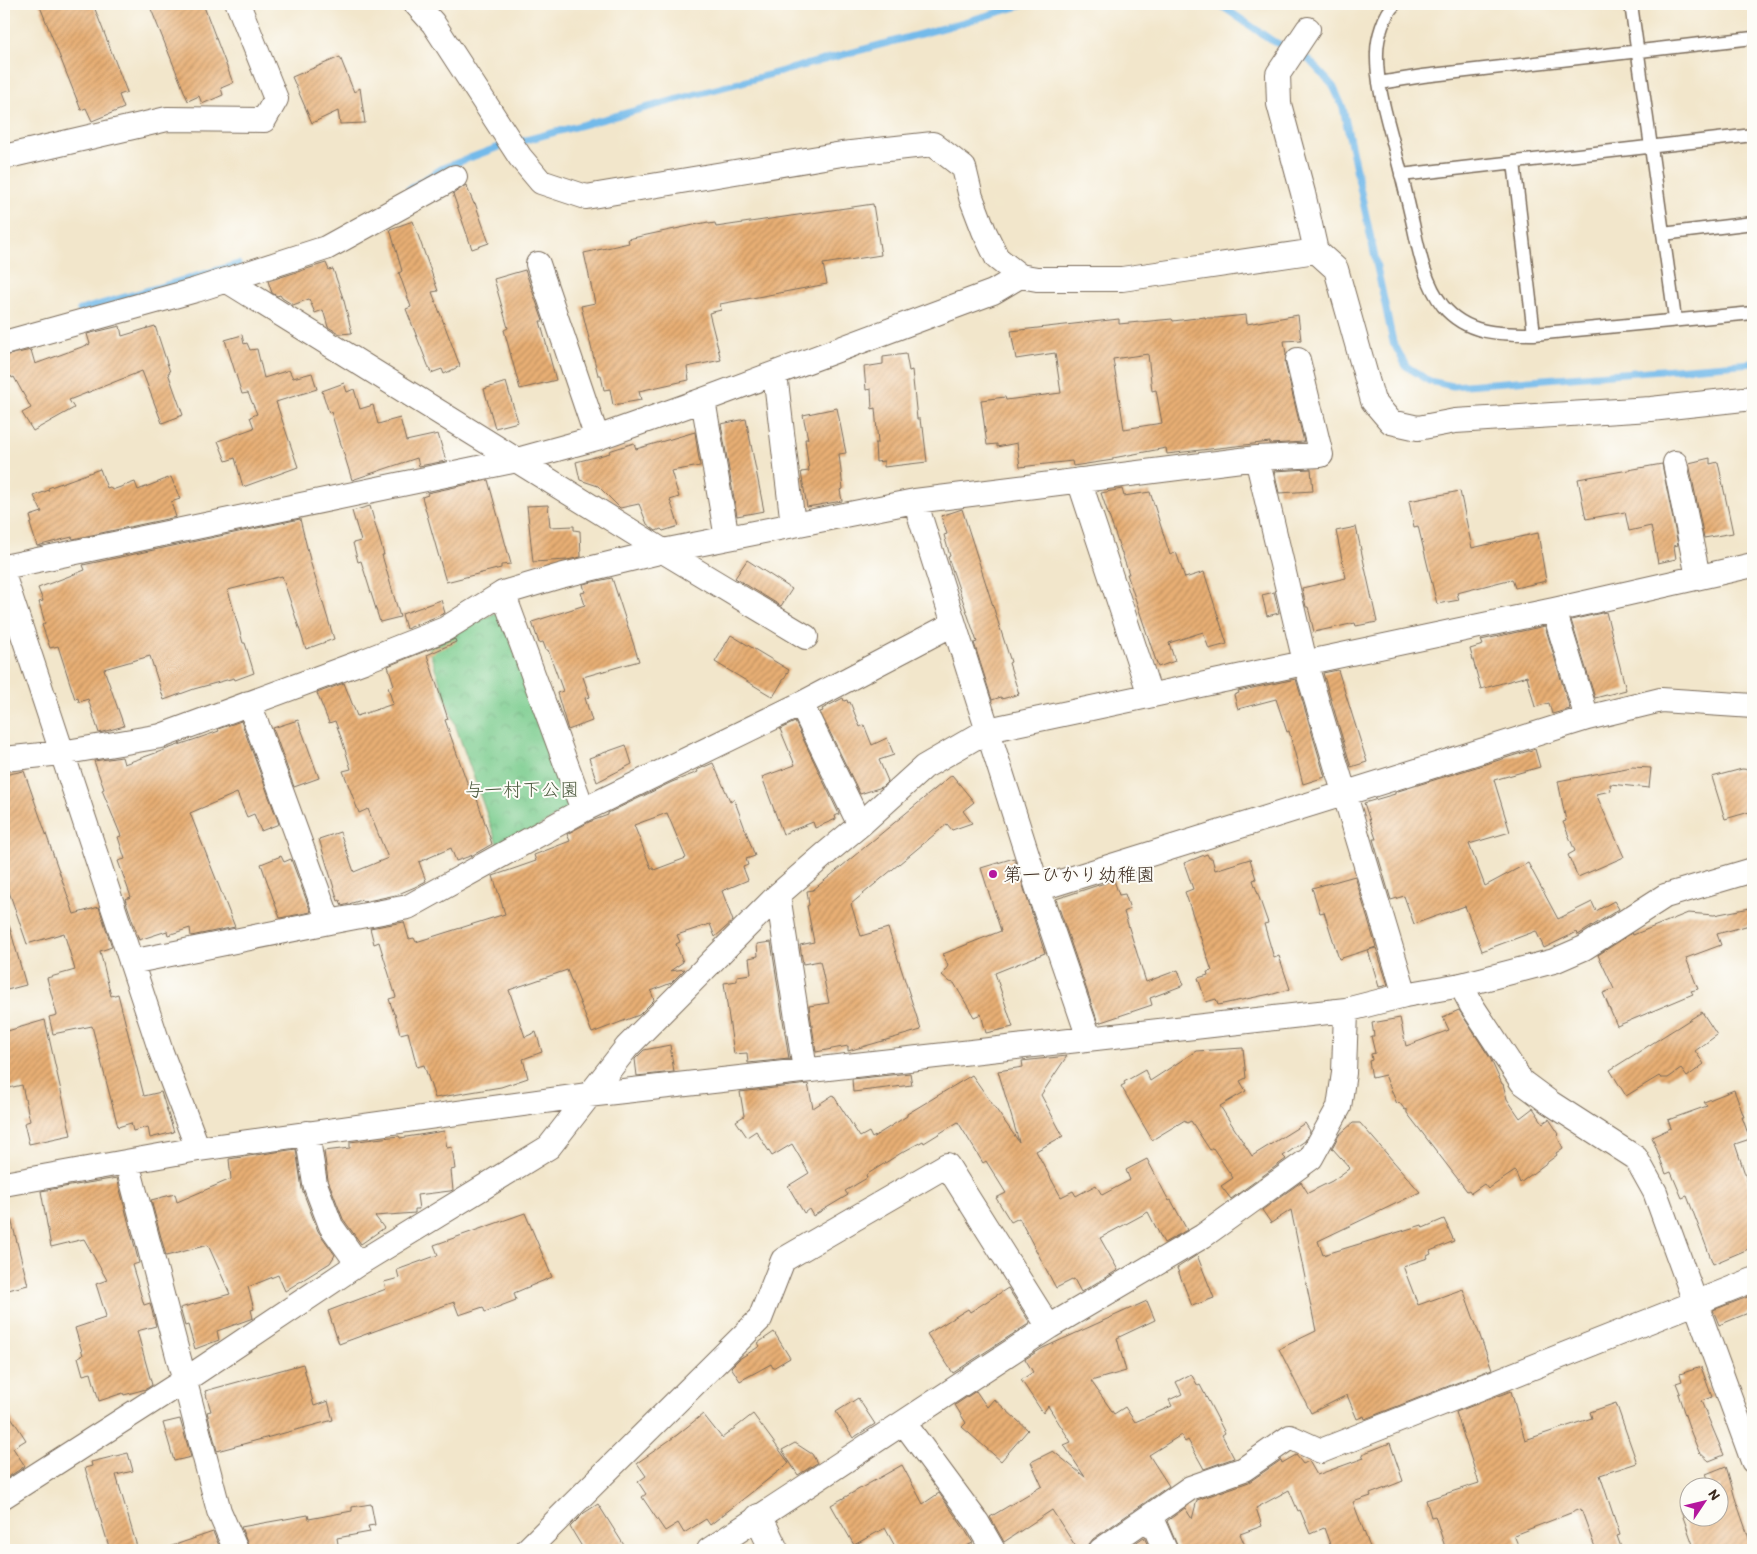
<svg xmlns="http://www.w3.org/2000/svg" width="1757" height="1554" font-family="Itim,'Klee One',sans-serif">
<defs>
<pattern id="park-crowns" width="20" height="18" patternUnits="userSpaceOnUse" patternTransform="scale(1.25)"><rect width="20" height="18" fill="#7acc8e"/><path d="M2 6a3 3 0 1 1 6 0M12 15a3 3 0 1 1 6 0" fill="none" stroke="#6aaf7a"/></pattern>
<pattern id="building-hatch" width="6" height="6" patternUnits="userSpaceOnUse" patternTransform="scale(1.25)"><rect width="6" height="6" fill="#e8af74"/><path d="M-1 1l2-2M0 6l6-6M5 7l2-2" fill="none" stroke="#bd8f5f"/></pattern>
</defs>
<rect width="100%" height="100%" fill="#fdfcf7"/>
<filter id="ink" filterUnits="userSpaceOnUse"><feTurbulence type="fractalNoise" baseFrequency=".02" numOctaves="2"/><feDisplacementMap in="SourceGraphic" scale="10" xChannelSelector="R" yChannelSelector="G"/><feConvolveMatrix kernelMatrix="1 2 1 2 8 2 1 2 1" color-interpolation-filters="sRGB"/></filter>
<filter id="wash" filterUnits="userSpaceOnUse"><feTurbulence type="fractalNoise" baseFrequency=".0096" numOctaves="4" result="noise"/><feDisplacementMap in="SourceGraphic" scale="20" xChannelSelector="R" yChannelSelector="G"/><feGaussianBlur stdDeviation="1.12" result="paint"/><feColorMatrix in="noise" values="0 0 0 0 0 0 0 0 0 0 0 0 0 0 0 0 0 1.4 0 .05"/><feComposite in="paint" operator="in"/></filter>
<g filter="url(#wash)">
<rect width="100%" height="100%" fill="#f2e6cb"/>
<path fill="url(#park-crowns)" stroke="#5a7b56" d="M499,611l74,196 -74,42 -71,-201z"/>
<g fill="none" stroke-linecap="round" stroke-linejoin="round">
<path stroke="#73baea" stroke-width="7" d="M1219,4l52,36 38,20 24,26 10,22 50,234 13,24 23,15 24,5 300,-23
M409,189l34,-21 53,-20 447,-120 84,-24
M80,310l158,-46"/>
</g>
<g id="blocks">
<path fill="url(#building-hatch)" fill-rule="evenodd" d="M39,4h54l34,88 -8,3 5,13 -32,13 -6,-13 -5,2z
M149,4h54l30,79 -12,5 2,7 -21,9 -3,-8 -11,5z
M340,57l14,35 6,-4 5,35 -25,1 -2,-13 -26,12 -20,-46z
M466,185l8,19 1,-1 14,40 -17,6 -19,-55z
M873,204l8,51 -58,9 4,20 -107,20 1,6 -12,3 12,47 -34,7 2,13 -50,11 2,9 -28,5 -3,-16 -6,1 -3,-15h-3l-17,-69 14,-3 -11,-50 45,-10 -1,-4 80,-17 1,2 6,-1 1,4z
M413,221l25,70 -6,1 28,74 -16,8 -2,-5 -11,4 -25,-64 5,-2 -12,-34 3,-2 -12,-42z
M326,263l3,7 4,-1 11,32 8,32 -12,1 -12,-7 -5,-17 -8,3 -6,-14 -16,6 -11,-7 -2,-3 -3,1 -5,-3 -4,-12z
M525,270l18,51h-3l16,59 -36,9 -16,-59 4,-2 -14,-49z
M1246,315l1,9 51,-9 3,25 -17,1 2,13 -1,9 19,79 -34,2v-2l-103,12 -1,-6 -53,10v2l-40,6 -1,-5 -52,6 -3,-24 -20,4v-3l-10,1 -6,-45 24,-3 1,3 55,-7 -6,-40 -39,6 -5,-28 108,-12v5l53,-5 1,2 32,-4v1h12zM1148,354l4,37 4,-1 6,33 -38,6 -11,-70z
M120,326l2,10 33,-10 15,46 -2,1 15,42 -21,8 -20,-52 -73,29 5,8 -41,23 -11,-18 9,-5 -17,-31 -2,1 -1,-2 -7,2v-22l27,-6 4,14 55,-20 -3,-10z
M242,335l2,9 3,-1 3,7 7,-1 7,29 25,-8 4,8 19,-5 5,16 -41,13 22,65 -55,20 -8,-29 -9,3 -8,-20 36,-13 -4,-11 7,-3 -9,-21 -6,1 -17,-54z
M906,354l3,17 3,-1 5,49h3l1,8h2l4,35 -43,5v-6l-8,1 -1,-19h3l-3,-35 -3,1 -1,-20 -5,1 -2,-23 19,-3v-7z
M506,382l12,40 -23,6 -11,-39z
M344,383l3,9 7,-3 6,20 13,-4 5,19 22,-6 6,23 32,-7 8,27 -27,5 -2,-8 -65,22 -21,-68 -2,1 -7,-22z
M837,408l9,45 -7,1 4,35 -3,1 2,11 -35,6 -6,-35 8,-1 -4,-32h3l-5,-24z
M746,419l18,92 -27,5 -16,-92z
M695,432l5,34 -29,5 8,26 -9,3 9,26 -16,5 -2,-2 -5,2 -9,-7 -8,-20 -19,4 -22,-22 -18,-6 -4,-18 34,-9 -1,-2 25,-8 2,6z
M1710,458v6l8,-2 15,71 -29,5 -15,-75z
M1662,464l16,81 -4,1 2,13 -18,4 -7,-37 -22,5 -4,-19 -39,7 -8,-40z
M100,469l7,19 3,-1 2,3 23,-8 3,8 33,-13 9,22 -9,3 5,15 -103,22 -1,-2 -35,9 -7,-22 2,-1 -2,-7 12,-4 -8,-16 15,-6 -1,-2z
M1311,469l2,22 -34,2 -5,-22z
M488,480l23,84 -10,1v3l-55,14 -24,-85 6,-2 -1,-2z
M1122,489l2,7 26,-4 20,63 6,-3 9,26 19,-6 23,72 -18,5 -6,-17 -34,11 6,18 -17,6 -31,-93h2l-28,-81z
M1460,491l12,57 66,-15 8,48 -31,7 -3,-9 -55,14 2,7 -22,4 -19,-78 -4,1 -5,-26z
M548,505l2,22 24,-1v4l6,1 1,26 -14,3 -34,2 -6,-56z
M370,506l14,49h-2l18,62 -20,5 -19,-61 -3,1 -5,-19 8,-2 -9,-30z
M962,509l39,122 10,31 -2,1 10,31 -17,5 -1,-2 -9,3 -18,-57 3,-1 -29,-85 2,-1 -6,-21 3,-1 -6,-18z
M300,519l11,45 23,75 -28,10 -24,-73 -54,14 15,53h2l9,30 -19,7 -1,-2 -40,11 -30,11 -14,-44 -46,13 20,57 -25,7 -11,-34 -9,3 -1,-4 -3,1 -17,-53 -8,2 -8,-23 3,-2 -6,-21 4,-1 -5,-13 47,-18 -2,-5z
M1356,527l21,95 -21,4 -1,-3 -41,9 -6,-25h-2l-4,-19 44,-10 -10,-47z
M747,560l45,29 -11,17 -46,-28z
M612,578l27,83 -56,16 7,20 -5,1 7,23 -24,9 -11,-37 6,-2 -15,-41h-2l-3,-8 -4,1 -7,-21 53,-17 -4,-12 4,-1 -2,-8z
M1274,592l5,21 -12,3 -5,-21z
M441,600l4,13 -39,16 -4,-15z
M1606,612l20,78 -31,8 -24,-78z
M1545,626l25,83 -18,5 -3,-11 -14,4 -8,-31 -46,13 -11,-40 13,-4 -2,-5z
M731,635l58,35 -16,27 -58,-35z
M455,639l1,3 -29,13 21,64 -3,1 23,65 4,-1 20,60 -19,11 -17,6 -5,-13 -32,14 7,19 -11,6 -19,8 -33,7 -1,-2 -20,6 -2,-6 -2,1 -19,-62 21,-7 14,40 34,-14 -20,-49 -9,4 -16,-42 8,-2 -9,-29 -7,-19 -6,2 -12,-30 27,-10 13,33 36,-12 -5,-17 6,-2 -6,-19z
M1338,670l29,92 -16,5 -28,-94z
M1296,679l29,98 -22,7 -14,-53 -2,1 -11,-33 -38,10 -4,-14 5,-2 -1,-2z
M843,698l1,3 3,-1 1,3 2,-1 10,25 4,-2 8,20 15,-7 7,17 -15,5 9,21 -6,6 -22,7 -40,-82 3,-1 -1,-2z
M298,720l21,58 -25,9 -21,-59z
M241,721l38,103 -18,7 -7,-17 -7,3 -10,-24 -47,20 45,114 -44,9 -1,-8 -22,7 -1,-4 -28,9 -14,-41 6,-2 -13,-36 7,-2 -7,-22 3,-1 -19,-46 2,-1 -10,-28 28,-4 2,7 95,-33 -1,-2z
M795,722l44,92 -4,2 1,3 -21,9 -2,-6 -30,12 -21,-57 33,-12 -15,-36z
M626,745l6,19 -35,18 -8,-24z
M1535,749l5,18 -46,13 16,52 -41,12 16,42 43,-23 30,56 34,-17 4,9 18,-10 5,8 -41,26 -1,-3 -33,16 -8,-17 -54,20 -17,-45 -51,18 -10,-28 -13,4 -18,-61h3l-12,-36 31,-9v-2z
M713,763l17,38 4,-2 21,57 -9,3 2,6 -5,2 5,13 -26,11 11,30 -18,16 -5,-13 -33,11 3,7 -4,2 7,18 -13,9 15,-2 -14,14 -20,8 3,9 -15,15 -47,18 -25,-63 -58,20 16,47 11,-5 6,20 -19,7 5,19 -27,9 -66,11 -11,-33 -7,2 -9,-35 -8,2 -5,-20h-1l-5,-15 7,-2 -17,-55 -5,2 -4,-16 34,-6 5,17 5,-1 2,4 89,-28 -12,-38 43,-15 -2,-6 36,-14 -3,-7 22,-12 19,-7v-2l64,-31 26,-10 -1,-2zM667,813l19,45 -32,12 -1,-2h-2l-17,-43z
M1632,767l19,1 -2,20 -39,-4 1,7 -15,3 28,63 -46,20 -10,-22 7,-4 -12,-29 3,-1 -8,-40z
M1742,769l11,1v41l-28,8 -13,-42z
M24,771l50,143 25,-7 13,40 -12,4 11,45 7,-2 26,102 17,-4 13,40 -24,6 -2,-11 -15,4 -2,-8 -13,4 -26,-101 -39,8 -4,-17 8,-2 -10,-37 28,-8 -11,-37 -37,11 -23,-67v-102z
M952,775l22,27 -11,9 9,12 -20,7 -5,-6 -96,80 10,32 27,-8 33,102 -73,21v-5l-32,6 -7,-46 20,-3 -9,-42 -17,3 -3,-19 14,-3 -7,-36 2,-1 -2,-14 6,-1z
M1207,854l2,4h3l3,12 35,-11 6,20 -3,1 15,43 -4,1 10,34 5,-2 11,33 -20,6v-1l-52,11 -2,-6 -10,3 -8,-24 10,-3 -1,-3 5,-1 -27,-79 8,-3 -9,-26z
M281,856l3,6 7,-3 20,53 -31,6 -19,-54z
M1014,858l31,95 -50,20 18,54 -27,6 -5,-19 -7,3 -20,-34 -4,-1 -8,-7 6,-9 -5,-12 58,-23 -20,-63z
M1355,876l21,71 -37,12 -15,-47 -4,1 -8,-25z
M1114,880l5,15 6,-1 5,15 -6,3 22,70 32,-12 6,15 -34,13 2,7 -54,18 -42,-124z
M1750,908l3,16 -36,10 4,11 -35,13 12,31 -7,2 2,3 -76,32 -14,-33 11,-4 -16,-34 34,-22 1,2 55,-22 26,2z
M4,925h5l17,60 -19,5 -3,-12z
M771,942l18,117 -41,4 -1,-10 -13,1 -10,-71 13,-2v-5l14,-2 -2,-16 9,-2 -1,-12z
M1376,948l12,37 -9,2 -11,-37z
M1459,1010l31,48 12,26h1l4,15 13,19 13,-10 10,15 6,-4 10,15 -2,2 6,12 -7,5 1,2 -37,28 -5,-12 -27,18 -4,-5 -13,9 -2,-3 -2,1 -60,-78v-4l-2,1 -6,-8 -2,2 -12,-29 -13,3 -3,-17 3,-1 -1,-6 4,-1 -4,-17h3l-2,-13 28,-5 6,28 43,-16 -6,-13z
M1702,1012l15,23 -22,16 9,13 -17,13 -6,-8 -13,9h-7l-2,-2 -33,20 -16,-26z
M45,1020l26,115 -42,9 -5,-21 6,-2 -8,-36 -18,4v-57z
M670,1045l4,27 -37,4 -2,-17 9,-9z
M1243,1048l3,30 -6,3 6,10 -26,15 32,50 53,-33 5,8 -5,10 -22,15 3,3 -55,40 -10,-13 12,-8 -20,-30 -3,2 -19,-29 -4,2 -2,-3 -33,20 -31,-54 4,-2 -1,-2 21,-12 5,11 46,-30z
M1067,1056l-26,39 22,41 -27,15 25,46 12,-6 3,5 20,-11 6,10 28,-15 -4,-10 21,-11 22,42 2,-1 16,30 -23,13 -16,-31 -48,26 18,32 -37,22 -7,-13 -18,9 -37,-70 -8,4 -15,-24 10,-5 -20,-32 -3,2 -25,-41 -34,21 -1,-2 -22,12 -35,22 1,3 -22,13 3,4 -35,21 -4,-7 -5,4 -16,-27 21,-13 -17,-29 -20,12 -16,-25 -9,6 -11,-16 8,-5 -4,-24 68,-8 5,24 20,-13 27,42 9,-5 3,6 35,-22v-2l65,-39 47,67 -21,-71 25,-4 -1,-6z
M910,1073l2,12 -59,7 -1,-13z
M1734,1090l10,27h-2l8,22 -15,5 18,54v49l-40,17 -26,-68 -5,2 -11,-26 -5,2 -14,-37 19,-9 -3,-8 39,-14 -3,-4z
M1353,1123h7l60,69 -102,49 5,14 99,-30 1,3 21,-9 10,22 -24,10 1,3 -4,2 1,2 -25,8 15,39 45,-16 29,80 -127,50 -1,-3 -7,3 -10,-24 -36,18 -32,-64 37,-18 -25,-121 -20,13 -9,-13 39,-28 7,11 24,-12 18,-13 -18,-20 7,-13z
M444,1131l3,17 5,-1 3,22 -4,1 2,20 -3,1 -33,4 2,14h-4v4l-40,3 9,12 -23,16 -18,-25 -15,-39 -4,-29 26,-3v-6l49,-6 1,2z
M296,1149l6,40 16,42 17,24 -5,8 -45,28 -7,-16 -30,12 6,22 -3,1 2,8 -36,13 2,9 -24,9 -7,-24 -3,1 -5,-18 50,-14 -22,-49 -42,11 -15,-56 24,-6 2,8 54,-23 -2,-20z
M117,1178l22,85 -7,2 12,40 6,-2 6,23 -19,5 15,54 -6,4 -22,6 -1,-2 -24,8 -8,-28 -8,2 -5,-18 5,-2 -8,-27 30,-10 1,-2 -10,-32 11,-4 -23,-41 -33,8 -10,-56z
M525,1213l27,64 -38,16 2,7 -31,12 -2,-5 -24,8 -5,-13 -115,42 -11,-33 58,-22 -2,-7 15,-4 -2,-8 41,-15 -4,-10z
M10,1215l18,70 -24,6v-75z
M1197,1255l17,43 -22,8 -15,-38z
M1008,1288l22,35 -77,50 -26,-39 41,-25 2,3z
M1753,1295v16l-34,14 -6,-15z
M1147,1301l8,19 -38,18 9,33 -35,10 23,33 11,-7 10,15 37,-16 -3,-6 13,-6 -6,-12 15,-8 7,12 2,-1 25,48 -3,2 12,23 -30,11 -16,-29 -3,2 -4,-7 -32,20 20,31 -76,53 -4,5 -2,6h-9l-26,-40 -48,32 -14,-25 52,-31 -11,-24 22,-11 32,26 -21,-32 7,-3 -23,-36 -5,7 -22,-33 12,-8 -8,-13 18,-11z
M774,1332l16,26 -17,10 -2,-4 -31,17 -9,-14 8,-8 21,-13 -2,-3z
M303,1364l11,42 14,-5 5,19 -116,31 -10,-39 4,-1 -6,-20z
M1701,1367l11,30 -11,4 23,54 -15,6 -10,-9 -9,-22 -12,-36 2,-1 -4,-10 6,-2 -2,-7z
M976,1391l11,16 7,-8 34,31 -27,31 -39,-34 4,-4 -11,-18z
M1511,1391l14,49 67,-22 -2,-6 26,-9 21,60 -37,12 20,60 -3,1 5,14h-26l-15,-41 -67,26 6,15h-74l-11,-34 -4,1 -5,-17 53,-17 -23,-71z
M858,1398l17,26 -22,14 -17,-26z
M4,1406l22,34 -13,8 12,18 -21,14z
M703,1414l19,24 31,-24 36,49 -79,62 -4,-6 -22,14 -6,-10 -13,8 -23,-34 4,-3 -8,-12 8,-6 -9,-13 40,-28z
M180,1419l11,38 -17,4 -11,-38z
M795,1443l17,11 5,9 -19,12 -16,-25z
M1390,1443l13,38 -33,13 1,2 -18,6 18,48h-39l-8,-22 -14,6 -10,-24 -2,1 -9,-21 -33,18 6,18 -22,8 7,16h-68l-12,-29 18,-13 7,11 5,-19 52,-18 32,-22 1,3 14,-8 7,9 6,-3 8,14 47,-17 -2,-4z
M128,1453l5,18 -17,4 22,75h-28l-25,-82 7,-2 -1,-4z
M902,1465l21,39 16,-11 26,37 8,13 -15,7h-61l-12,-22 -31,17 -23,-40z
M1726,1466l9,32 18,52h-58l-16,-44 11,-4v14h30v-30h-8l-6,-12z
M371,1504l4,21 -7,1 2,6 -33,6 2,12h-89l-9,-23 67,-12 1,4 43,-8v-4z
M598,1504l29,46h-43l-14,-23 14,-14z
M213,1532l8,18h-52v-3z
M1144,1537l6,13h-25z"/>
</g>
</g>
<g filter="url(#ink)">
<use href="#blocks" fill-opacity="0" stroke="#7b6c5b" stroke-width="1"/>
<g fill="none" stroke-linecap="round" stroke-linejoin="round">
<g stroke="#7b6c5b" stroke-width="15">
<path id="lane" d="M1395,4c-11,10 -18,34 -18,49 -1,35 12,71 20,105 6,22 11,44 16,66 6,28 12,59 30,82 24,29 58,28 91,28l219,-21
M1631,4l44,315
M1379,83l44,-7 330,-38
M1514,162l20,172
M1401,175l352,-40
M1663,234l90,-11"/>
</g>
<g stroke="#7b6c5b" stroke-width="26">
<path id="street" d="M416,4l17,19 87,134 21,25 45,15 256,-43 91,-10 31,24 7,29 13,34 13,27 23,18 17,3h85l194,-28
M1308,29l-30,45 1,30 24,89 13,58 20,18 37,132 18,21 27,6 37,-7 196,-12 102,-11
M4,157l163,-38 97,1 12,-21 -38,-95
M538,264l59,174
M226,280l437,271 143,86
M4,343l192,-53 130,-42 129,-71
M775,374l18,151
M703,400l24,138
M1257,458l48,204 100,333
M1675,463l23,114
M1079,480l71,215
M915,501l123,388 51,149
M4,567l513,-107 80,-22 106,-38 290,-108 27,-16
M4,577l157,475 37,97
M503,593l80,217
M1554,610l33,108
M249,703l80,219 79,-15 175,-97 218,-106 152,-80
M801,704l59,121
M4,759l57,-6 100,-17 203,-75 81,-32 58,-36 57,-17 103,-25 252,-50 342,-43 64,-3 -23,-95
M1038,889l549,-171 74,-18 92,6
M778,895l27,175
M131,962l198,-40
M1461,985l11,21 50,76 27,20 87,56 19,34 98,269
M307,1133l8,51 16,42 27,38
M127,1162l92,349 17,39
M4,1184l194,-35 390,-54 758,-85 59,-15 56,-10 93,-24 30,-13 81,-52 88,-26
M904,1423l73,99 16,28
M4,1496l181,-116 173,-116 191,-117 78,-100 151,-152 46,-40 36,-30 64,-58 64,-37 566,-120 199,-45
M1150,1516l15,34
M527,1550l233,-231 23,-59 164,-95 102,162
M709,1550l340,-223 154,-91 108,-78 28,-51 5,-34 2,-63
M1101,1550l89,-62 54,-19 46,-32 31,14 432,-171"/>
</g>
<g stroke="#7b6c5b" stroke-width="30">
<path id="secondary" d="M759,1518l15,32"/>
</g>
<use href="#lane" stroke="#fff" stroke-width="12"/>
<use href="#street" stroke="#fff" stroke-width="24"/>
<use href="#secondary" stroke="#fff" stroke-width="28"/>
</g>
</g>
<circle fill="#b5179e" stroke="#fdfcf7" stroke-width="2" cx="993" cy="874" r="5"/>
<g text-anchor="middle" dominant-baseline="central" stroke-width="4" stroke-linejoin="round" paint-order="stroke">
<g font-size="19" fill="#4e5b40" stroke="#fdfcf7">
<text x="522" y="789">与一村下公園</text>
</g>
<g font-size="19" fill="#3b2a1e" stroke="#fdfcf7" text-anchor="start">
<text x="1003" y="874">第一ひかり幼稚園</text>
</g>
</g>
<rect width="1757" height="1554" fill="none" stroke="#fdfcf7" stroke-width="20"/>
<g transform="translate(1704 1502) rotate(55)"><circle r="24" fill="#fdfcf7" stroke="#afa8a0"/>
<path d="M0-4L9 19L0 12L-9 19Z" fill="#b5179e"/>
<text y="-8" font-size="14" font-weight="bold" text-anchor="middle" fill="#3b2a1e">N</text>
</g>
</svg>
